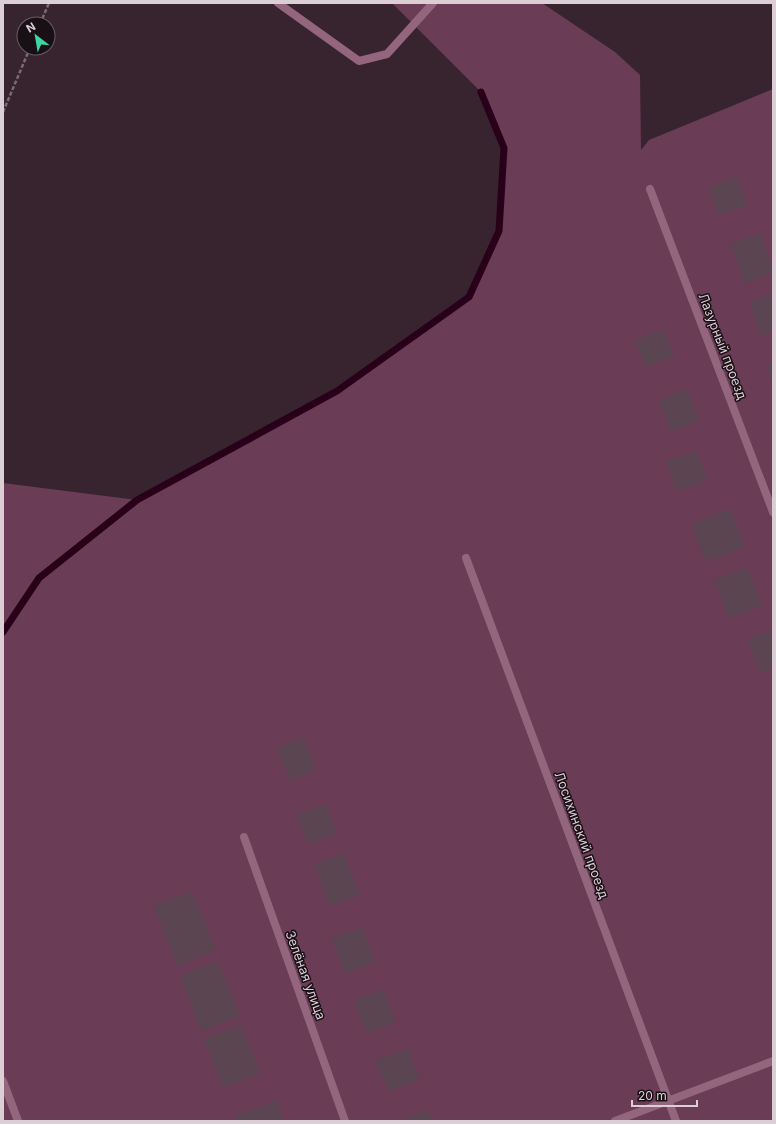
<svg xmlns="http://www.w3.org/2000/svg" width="776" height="1124" font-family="Inter,sans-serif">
<rect width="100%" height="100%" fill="#37242e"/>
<path fill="#6b3c56" d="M392,3h150l73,49 25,23 1,75 8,-10 124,-51v1032h-770v-638l134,17 200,-109 132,-94 30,-66 5,-83 -23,-56z"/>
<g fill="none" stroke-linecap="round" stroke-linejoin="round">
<path stroke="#290019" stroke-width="7" d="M3,632l36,-54 98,-78 200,-109 132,-94 30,-66 5,-83 -23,-56"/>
</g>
<path fill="#5a4550" d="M737,177l10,28 -28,10 -10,-28z
M760,233l13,36v3l-28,11 -15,-39z
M773,293v38l-12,5 -12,-34z
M663,329l11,27 -28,11 -11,-27z
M773,363v21l-7,-18z
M687,389l12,32 -29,10 -11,-31z
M697,451l10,29 -30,11 -11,-30z
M731,509l14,38 -39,15 -15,-38z
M748,567l14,38 -34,13 -14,-38z
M773,630v38l-13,5 -12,-34z
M304,737l12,33 -26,11 -13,-33z
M326,804l11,29 -29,11 -11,-29z
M344,853l16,42 -30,11 -16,-42z
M192,891l24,59 -39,16 -23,-60z
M362,927l13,35 -30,12 -14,-36z
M218,961l22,55 -39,15 -21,-55z
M383,989l12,33 -28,11 -13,-33z
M241,1024l19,49 -37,14 -19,-48z
M408,1048l12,31 -32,12 -12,-31z
M277,1100l7,21h-46l-2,-6z
M428,1110l4,11h-35z"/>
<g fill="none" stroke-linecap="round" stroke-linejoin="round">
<path stroke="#7b6a73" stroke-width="2.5" stroke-dasharray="4 2" stroke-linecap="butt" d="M40,24l9,-21
M3,112l27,-64"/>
<path stroke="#93667e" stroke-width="8" d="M278,3l81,58 28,-7 46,-51
M650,189l123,323
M466,558l210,563
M244,837l101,284
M3,1081l15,40
M615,1121l158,-60"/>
</g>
<g text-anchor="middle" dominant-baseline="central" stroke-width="3" stroke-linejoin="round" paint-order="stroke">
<g font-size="13" fill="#dcced5" stroke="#191015">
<text transform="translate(723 346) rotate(69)">Лазурный проезд</text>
<text transform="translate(582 835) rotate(70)">Лосихинский проезд</text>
<text transform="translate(306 975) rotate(70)">Зелёная улица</text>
</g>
</g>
<rect width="776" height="1124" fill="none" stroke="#dcced5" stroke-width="8"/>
<g transform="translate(36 36) rotate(329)"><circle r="19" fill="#191015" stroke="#675c62"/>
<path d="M0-3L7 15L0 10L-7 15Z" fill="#3ed4a3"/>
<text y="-6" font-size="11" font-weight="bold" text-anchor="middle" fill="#dcced5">N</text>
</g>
<path d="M632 1100v6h65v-6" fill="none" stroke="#dcced5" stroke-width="2"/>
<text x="638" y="1100" font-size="12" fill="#dcced5" stroke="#191015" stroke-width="3" paint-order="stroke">20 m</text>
</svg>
